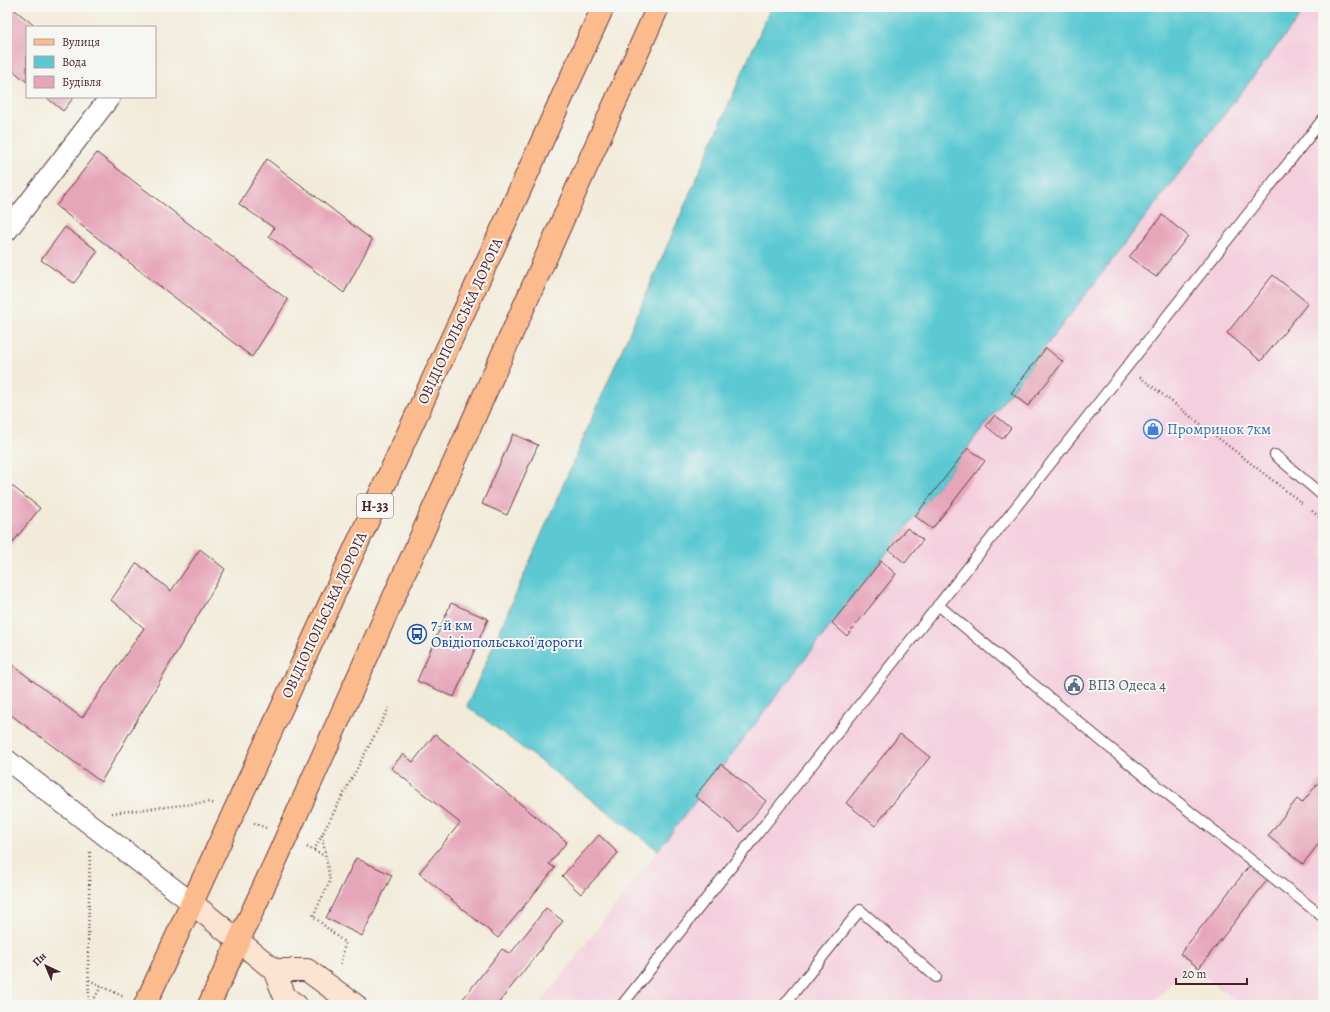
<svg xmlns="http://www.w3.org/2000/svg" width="1330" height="1012" font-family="Alegreya,serif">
<rect width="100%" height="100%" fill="#f6f6f2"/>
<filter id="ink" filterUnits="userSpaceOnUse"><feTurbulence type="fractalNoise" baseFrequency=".025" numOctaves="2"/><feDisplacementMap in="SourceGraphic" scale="8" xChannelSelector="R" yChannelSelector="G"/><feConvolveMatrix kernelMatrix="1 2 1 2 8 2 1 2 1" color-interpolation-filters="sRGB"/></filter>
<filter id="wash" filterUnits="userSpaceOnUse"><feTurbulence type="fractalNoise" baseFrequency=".012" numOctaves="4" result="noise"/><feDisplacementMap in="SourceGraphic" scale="16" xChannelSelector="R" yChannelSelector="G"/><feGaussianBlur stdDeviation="0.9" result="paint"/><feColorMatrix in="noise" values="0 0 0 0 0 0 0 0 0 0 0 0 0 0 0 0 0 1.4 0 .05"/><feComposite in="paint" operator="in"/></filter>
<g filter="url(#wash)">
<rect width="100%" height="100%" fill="#f2ebd9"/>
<path fill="#f4cfde" d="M1307,7h16v998h-83l-51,-41 -38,41h-612z"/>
<path fill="#5cc9d2" stroke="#53747e" d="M771,7h536l-649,843 -191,-144z"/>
<g id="blocks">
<path fill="#e6a6ba" d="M7,7h4l25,20h-9v55l-20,-16z
M46,97h28l-11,14z
M97,153l191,147 -36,57 -196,-151z
M267,159l105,81 -28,53 -75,-57 5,-8 -35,-24z
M1162,215l26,21 -32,41 -27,-20z
M65,227l33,24 -24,32 -33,-23z
M1273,275l35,28 -47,58 -34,-28z
M1046,348l17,14 -35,44 -17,-13z
M995,415l16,13 -9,11 -16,-13z
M513,434l25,11 -31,70 -25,-11z
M968,448l17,13 -53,68 -17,-13z
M7,482l33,26 -33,42z
M907,528l16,12 -18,23 -16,-13z
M200,549l25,20 -124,213 -94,-70v-51l75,57 62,-90 -33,-28 26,-37 34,28z
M881,561l15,13 -49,62 -15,-13z
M451,603l37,16 -34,78 -37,-16z
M435,734l132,108 -18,22 6,4 -57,70 -79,-65 41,-50 -69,-55 12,-14 10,8z
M900,734l30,23 -55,69 -29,-23z
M721,764l45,37 -26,31 -45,-36z
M1323,777v61l-20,26 -35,-28 29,-37 5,4z
M599,835l19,18 -37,41 -19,-18z
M356,858l36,17 -30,61 -36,-18z
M1250,865l18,14 -69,89 -19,-14z
M546,908l17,13 -66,84h-29l-6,-5 40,-51 8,5z"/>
</g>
</g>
<g filter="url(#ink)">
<use href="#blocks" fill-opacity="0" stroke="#633e45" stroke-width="1"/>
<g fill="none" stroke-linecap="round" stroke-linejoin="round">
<g stroke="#633e45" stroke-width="12">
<path id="lane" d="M1275,455l48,41
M938,605l178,148 207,164
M622,1005l701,-886
M784,1005l76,-95 76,67"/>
</g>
<g stroke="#633e45" stroke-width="22">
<path id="street" d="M7,231l103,-134
M7,760l185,143"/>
</g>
<g stroke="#633e45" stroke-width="24">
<path id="secondary" d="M192,903l82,67 11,27 11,8
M274,970h33l48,35"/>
</g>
<g stroke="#633e45" stroke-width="24">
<path id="primary" d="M145,1005l363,-789 95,-209
M209,1005l68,-147 381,-851"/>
</g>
<path stroke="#633e45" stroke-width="2.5" stroke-dasharray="1 3" stroke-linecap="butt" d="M1140,377l163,127
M1312,511l11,9
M112,813l97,-11 5,2
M254,823l12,5
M322,835l8,46 -17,35 32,27 -5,23
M307,847l18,9
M314,850l76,-144
M89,980l35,17
M89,1005l-1,-60 2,-93
M91,1005l10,-19"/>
<use href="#lane" stroke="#fff" stroke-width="10"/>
<use href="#street" stroke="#fff" stroke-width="20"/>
<use href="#secondary" stroke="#fde4d1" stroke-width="22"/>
<use href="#primary" stroke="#fbbb8d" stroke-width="22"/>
</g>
</g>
<defs>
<g id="shop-ring" transform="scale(1)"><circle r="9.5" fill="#f6f6f2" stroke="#3f7fe0" stroke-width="1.5"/><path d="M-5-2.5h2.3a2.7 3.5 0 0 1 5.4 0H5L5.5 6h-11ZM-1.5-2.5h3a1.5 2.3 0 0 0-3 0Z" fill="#3f7fe0"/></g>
<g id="bus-ring" transform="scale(1)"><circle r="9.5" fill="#f6f6f2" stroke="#1a4fb4" stroke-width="1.5"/><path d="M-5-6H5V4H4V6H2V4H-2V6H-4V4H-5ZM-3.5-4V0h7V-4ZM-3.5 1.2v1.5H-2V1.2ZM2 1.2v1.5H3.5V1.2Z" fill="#1a4fb4"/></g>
<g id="civic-ring" transform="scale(1)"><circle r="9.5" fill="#f6f6f2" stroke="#5c6f8a" stroke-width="1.5"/><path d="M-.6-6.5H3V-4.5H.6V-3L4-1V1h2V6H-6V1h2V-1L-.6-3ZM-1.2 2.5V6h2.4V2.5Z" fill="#5c6f8a"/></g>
</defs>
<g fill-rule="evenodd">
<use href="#shop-ring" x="1153" y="429"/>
<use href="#bus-ring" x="417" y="634"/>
<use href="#civic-ring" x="1074" y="685"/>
</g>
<g text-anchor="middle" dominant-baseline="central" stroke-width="4" stroke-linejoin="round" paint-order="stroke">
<rect fill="#f6f6f2" stroke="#7e6067" stroke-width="1" x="357" y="494" width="36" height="24" rx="3"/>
<g font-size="14" font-weight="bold" fill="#4a1f2b">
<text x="375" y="506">Н-33</text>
</g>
<g font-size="15" fill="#4a1f2b" stroke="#f6f6f2">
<text transform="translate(460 321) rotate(-65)">ОВІДІОПОЛЬСЬКА ДОРОГА</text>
<text transform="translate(324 615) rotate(-65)">ОВІДІОПОЛЬСЬКА ДОРОГА</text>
</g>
<g font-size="15" fill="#366cbe" stroke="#f6f6f2" text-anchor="start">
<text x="1167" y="429">Промринок 7км</text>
</g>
<g font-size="15" fill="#164399" stroke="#f6f6f2" text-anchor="start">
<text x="431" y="625">7-й км<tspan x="431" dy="17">Овідіопольської дороги</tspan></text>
</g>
<g font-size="15" fill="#4e5e75" stroke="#f6f6f2" text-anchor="start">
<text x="1088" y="685">ВПЗ Одеса 4</text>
</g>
</g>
<rect width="1330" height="1012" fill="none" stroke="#f6f6f2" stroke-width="24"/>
<rect x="26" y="26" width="130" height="72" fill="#f6f6f2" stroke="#b1a0a2"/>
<rect x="34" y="39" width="20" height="6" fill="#fbbb8d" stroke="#b1a0a2"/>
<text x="62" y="46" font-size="12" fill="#4a1f2b">Вулиця</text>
<rect x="34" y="56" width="20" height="12" fill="#5cc9d2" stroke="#b1a0a2"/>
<text x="62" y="66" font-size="12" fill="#4a1f2b">Вода</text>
<rect x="34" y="76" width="20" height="12" fill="#e6a6ba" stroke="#b1a0a2"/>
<text x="62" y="86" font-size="12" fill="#4a1f2b">Будівля</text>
<g transform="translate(46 966) rotate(316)" stroke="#f6f6f2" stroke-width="3" paint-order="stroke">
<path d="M0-3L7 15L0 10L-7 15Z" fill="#4a1f2b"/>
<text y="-6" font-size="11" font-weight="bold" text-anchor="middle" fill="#4a1f2b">Пн</text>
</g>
<path d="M1176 978v6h71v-6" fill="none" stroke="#4a1f2b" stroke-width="2"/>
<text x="1182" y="978" font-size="12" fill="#4a1f2b" stroke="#f6f6f2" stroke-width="3" paint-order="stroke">20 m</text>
</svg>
